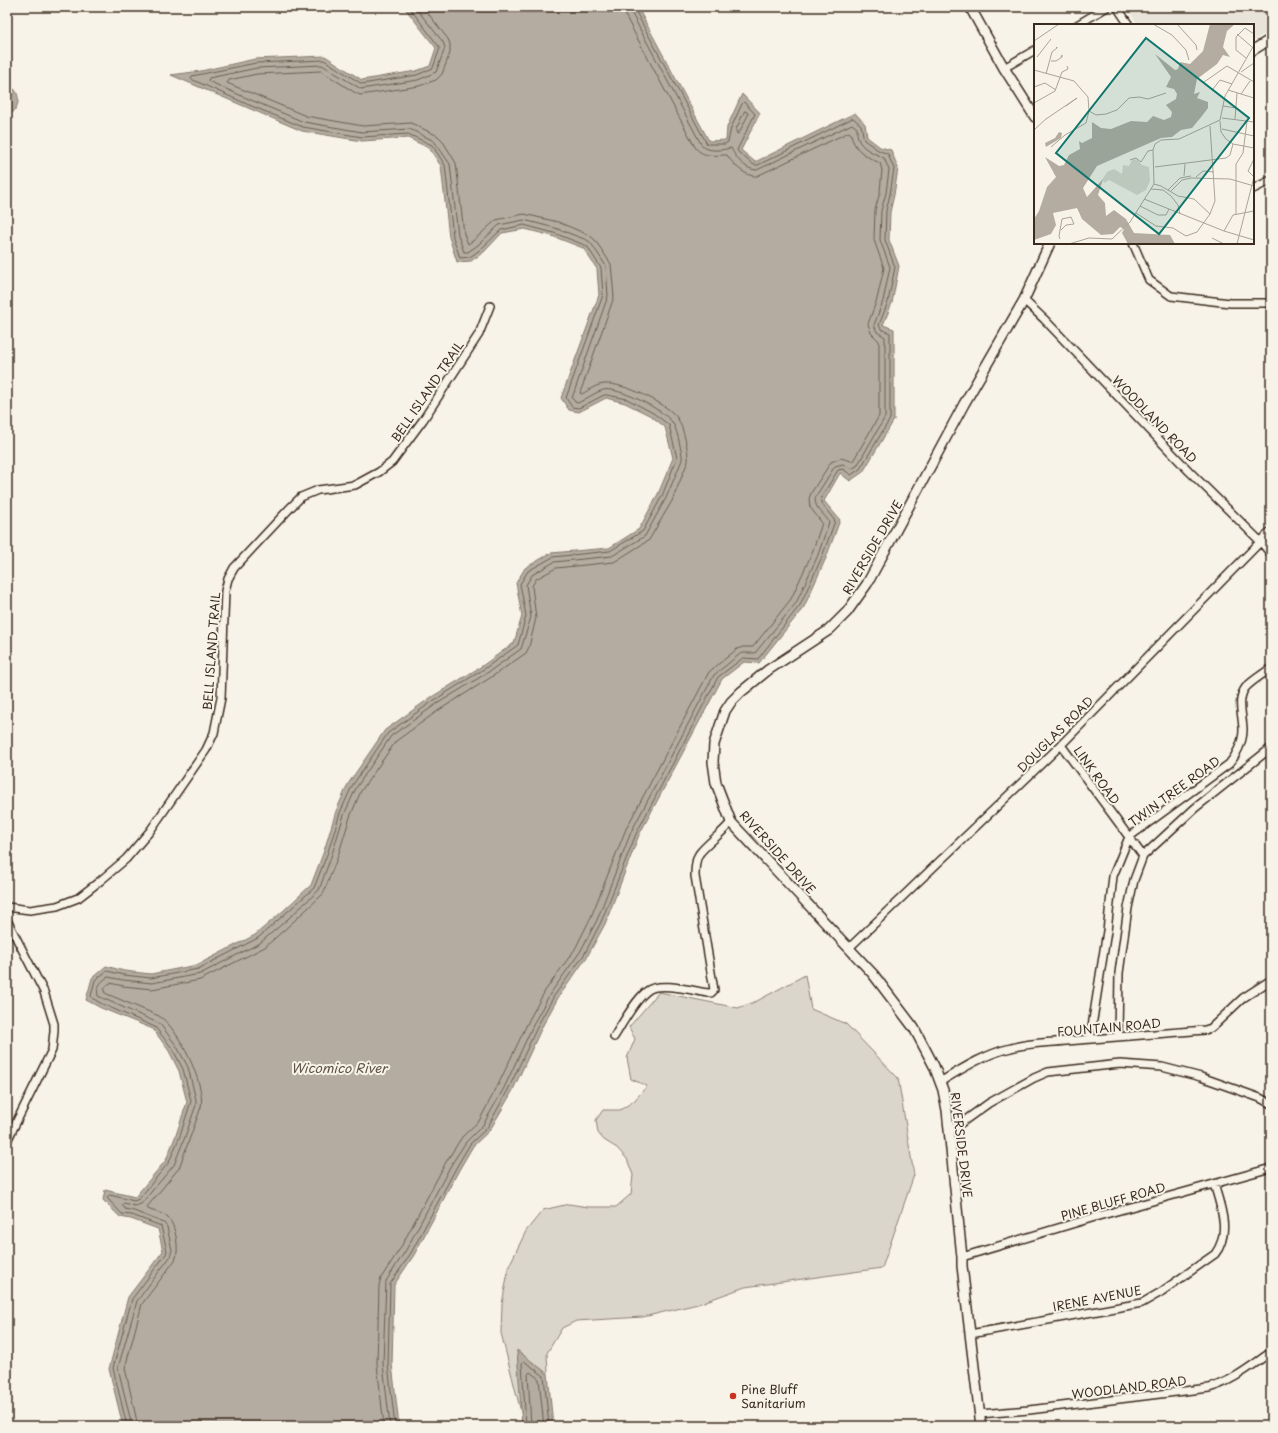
<svg xmlns="http://www.w3.org/2000/svg" width="1278" height="1433" font-family="'Playpen Sans',sans-serif">
<rect width="100%" height="100%" fill="#f7f3e8"/>
<filter id="ink" filterUnits="userSpaceOnUse"><feTurbulence type="fractalNoise" baseFrequency=".025" numOctaves="2"/><feDisplacementMap in="SourceGraphic" scale="8" xChannelSelector="R" yChannelSelector="G"/><feConvolveMatrix kernelMatrix="1 2 1 2 8 2 1 2 1" color-interpolation-filters="sRGB"/></filter>
<g filter="url(#ink)">
<path fill="#e9e4d9" d="M1126,7h145v23l-18,11v-16h-115z"/>
<path fill="#dbd6cb" stroke="#8b8074" d="M805,975l6,34 35,15 52,54 16,97 -32,93 -137,19 -47,17 -55,13 -67,4 -14,7 -15,25 1,21 -31,-23 6,69 -22,-87 1,-29 7,-38 17,-35 17,-21 26,-6 19,3h28l15,-13 2,-19 -6,-16 -10,-11 -13,-8 -6,-7 -2,-13 7,-10h17l14,-9 13,-15 -16,-7 -4,-21 8,-19 -6,-12 30,-35 79,16 19,-7z"/>
<path fill="#b4aca0" stroke="#84786c" d="M404,7h235v3l70,131 17,-1 1,-13 15,-33 18,19 -19,37 14,12 100,-49 10,11 2,13 13,10 11,3 7,18 -4,27 -4,17 -1,28 10,26 -7,37 -9,22 11,4v91l-31,52 -13,9 -10,-8 -16,28 16,19 -14,38 -22,49 -45,56 -15,-1 -22,17 -83,156 -34,89 -18,33 -29,41 -15,27 -31,67 -22,38 -17,16 -14,24 -45,85 -20,30 -2,79 7,62h-276l-14,-57 19,-72 35,-46 -5,-22 -27,-10 -11,-2 -17,-17 2,-10 30,7 31,-37 10,-25 11,-33 -8,-31 -10,-20 -16,-22 -52,-21 -15,-8 6,-22 14,-12 18,5 27,3 46,-9 58,-30 28,-24 28,-26 13,-34 12,-40 12,-27 37,-54 45,-32 52,-32 32,-23 8,-27 -6,-33 9,-15 26,-15 58,-5 30,-19 19,-35 15,-36 -8,-31 -14,-11 -26,-13 -19,-5 -27,14 -10,-2 -8,-12 38,-103 -2,-26 -14,-21 -31,-12 -27,-7 -23,4 -18,19 -13,9 -14,1 -8,-25 -8,-71 -12,-18 -21,-10 -46,3 -60,-10 -131,-56 30,-4 54,-12 70,-3 37,24 54,-9 14,-5 6,-18z
M7,84c16,7 14,25 0,33z
M517,1350l31,24 5,52h-31z"/>
<g fill="none" stroke-linecap="round" stroke-linejoin="round">
<path stroke="#6b5e52" stroke-width="1" d="M745,111l3,2v2l-9,18 -2,1 -1,-4z
M127,1426l-14,-58 19,-69 34,-45 1,-3 -6,-25 -29,-11 -10,-1 -14,-15 -1,-2 3,-2 24,6 5,-2 30,-37 11,-26 11,-35 -8,-32 -11,-21 -17,-21 -53,-23 -10,-6 -1,-2 4,-16 12,-9 17,4 27,3 47,-9 60,-31 56,-50 14,-36 12,-39 12,-27 36,-53 45,-32 51,-32 34,-24 8,-29 -6,-32 8,-13 25,-14 57,-6 33,-20 19,-35 15,-38 -8,-33 -16,-12 -26,-14 -20,-4h-3l-25,13 -7,-1 -6,-9 37,-103 -2,-27 -14,-22 -33,-13 -30,-8 -23,5 -20,19 -11,8 -10,1 -7,-21 -8,-72 -13,-20 -24,-11 -46,3 -59,-10 -54,-22 -58,-26 1,-3 64,-13 68,-3 38,24 55,-9 16,-7 7,-20 -31,-41
M132,1426l-14,-58 19,-67 33,-44 2,-7 -5,-23 -3,-4 -30,-12 -9,-2 -3,-4 2,-2 11,3 6,-2 33,-39 11,-28 11,-32v-5l-8,-33 -12,-22 -16,-21 -62,-28c-2,-9 3,-15 10,-19l15,3 29,3 48,-9 60,-31 29,-25 30,-28 13,-36 12,-39 12,-27 35,-52 44,-31 52,-32 34,-24 10,-32 -5,-32 6,-10 22,-13 58,-6 33,-20 21,-38 16,-38v-5c-2,-9 -5,-27 -10,-33 -8,-12 -55,-36 -69,-32 -9,3 -17,9 -25,13l-3,-1 -3,-4 36,-102 -2,-30 -15,-23 -4,-3 -32,-12 -31,-8 -25,5 -21,20 -10,7h-4l-6,-17 -8,-71 -16,-23 -24,-12 -48,3 -58,-10 -53,-22 -43,-19 1,-3 48,-10 65,-3 39,24 57,-9 18,-8 9,-24 -2,-6 -28,-35
M138,1426l-13,-58 17,-64 33,-44c5,-8 1,-35 -7,-42 -5,-5 -14,-6 -20,-9l-1,-2 32,-39 22,-61c5,-22 -23,-80 -42,-91l-52,-22 -3,-2 1,-5 5,-4 13,3 29,3 48,-9 65,-33 28,-25 30,-28 15,-38 12,-39 11,-26 35,-50 43,-31 51,-32 36,-25 3,-6 7,-29 -4,-32 4,-7 20,-11 58,-6 35,-22 23,-39 16,-40c1,-9 -5,-34 -10,-42 -9,-15 -56,-37 -73,-35 -8,0 -16,6 -23,10l-2,-1 34,-96 -3,-33 -16,-24 -6,-5 -31,-13 -34,-8 -28,6 -22,20 -6,4 -4,-10 -8,-71 -14,-23 -4,-4 -27,-13 -48,3 -57,-10 -79,-33 2,-3 28,-6 64,-3 33,21 6,3 59,-9 17,-6 6,-6 8,-21v-9l-2,-5 -25,-32
M384,1426l-7,-62 2,-79 2,-7 20,-31 45,-85 16,-25 17,-16 19,-36 32,-67 15,-27 30,-42 16,-32 35,-88 83,-157 28,-23 6,-2h10l38,-48 21,-46 10,-30 -12,-16 -1,-8 2,-6 20,-31 10,-4 10,3h2l26,-45v-75l-8,-8 -3,-9 9,-25 7,-31 -10,-28 1,-30 5,-18 2,-22 -2,-7c-14,-6 -27,-14 -29,-29l-2,-2 -92,44c-12,1 -24,-12 -30,-21 -12,0 -24,3 -32,-8l-69,-130 -2,-10
M390,1426l-7,-62 3,-83 20,-31 45,-85 15,-23 17,-17 21,-37 31,-67 15,-27 30,-42 17,-32 34,-88 83,-157 26,-21 4,-1h11l41,-50 22,-48 11,-33c-5,-9 -17,-15 -13,-26l19,-30 8,-2 8,5 6,-3 28,-49v-80l-8,-5 -3,-7 9,-24 7,-34 -10,-27 1,-29 5,-18 3,-23 -5,-12c-8,-4 -20,-8 -25,-17 -2,-4 -2,-9 -2,-13l-5,-4 -95,46c-12,0 -22,-13 -26,-22 -9,2 -24,5 -30,-4l-69,-130 -2,-7
M395,1426l-7,-62 2,-80 21,-31 45,-85 14,-24 17,-16 21,-38 31,-67 15,-27 30,-41 17,-33 35,-88 82,-157 25,-19 15,1 42,-54 22,-48 13,-36 -14,-18v-5l17,-28 5,-1 8,6 9,-6 30,-50v-86l-9,-4 -2,-4 9,-23 7,-35 -10,-27 1,-29 4,-17 4,-25 -6,-15 -10,-4 -14,-10 -3,-15 -8,-7 -95,47h-4l-15,-12 -2,-3 18,-36 -11,-12 -2,2 -11,24 -3,14 -3,2h-18l-71,-132 -1,-5
M526,1426l-4,-63 2,-2 20,15 5,50
M531,1426l-3,-52 2,-2 9,7 5,47"/>
<g stroke="#3b2a1e" stroke-width="10">
<path id="minor" d="M1117,7l12,18
M1077,25l30,-18
M1004,68l31,-18
M1253,189l18,-9
M1133,243l16,37 22,16 59,7h41
M1024,300l20,19 145,152 72,71 10,12
M1061,745l82,111
M7,907l23,3 27,-4 21,-8 22,-17 26,-22 24,-28 56,-81 8,-17 7,-35 4,-107 3,-12 6,-11 56,-60 11,-11 17,-7 37,-5 24,-13 13,-10 31,-42 56,-86 11,-28
M7,920l37,72 10,32v7l-2,19 -45,91
M849,948l212,-203 210,-214
M1118,1036l1,-63 9,-65 6,-28 9,-24 52,-48 76,-60
M614,1037c8,-13 21,-37 33,-46 11,-10 47,0 61,2h3l3,-3 -19,-114c0,-7 0,-16 4,-22 9,-12 23,-20 32,-32
M1090,1039l17,-108 6,-55 16,-39 100,-73c7,-8 14,-22 14,-34 0,-14 -7,-31 3,-43 7,-7 17,-13 25,-19
M940,1082c23,-14 45,-28 71,-34 18,-5 36,-5 55,-7 46,-4 92,-7 139,-11l6,-2 32,-30 28,-18
M950,1131l39,-28 45,-25 14,-6 72,-8 42,3 39,10 59,21 11,6
M962,1257l133,-40 176,-49
M970,1334l172,-31 19,-11 54,-38c16,-21 6,-47 -1,-70
M979,1414l50,-4 180,-22c24,-7 42,-22 62,-36"/>
</g>
<g stroke="#3b2a1e" stroke-width="12">
<path id="tertiary" d="M970,7l34,61 31,49
M1253,50l18,-11
M981,1426l-19,-160v-9l-15,-147 -4,-20 -9,-24 -20,-38 -41,-54 -142,-152 -15,-39 -3,-21 1,-18 11,-33 6,-9 10,-10 27,-22 61,-40 18,-18 20,-28 97,-180 60,-104 26,-57"/>
</g>
<use href="#minor" stroke="#f7f3e8" stroke-width="7"/>
<use href="#tertiary" stroke="#f7f3e8" stroke-width="9"/>
</g>
</g>
<circle fill="#c8321e" stroke="#f7f3e8" stroke-width="1.5" cx="733" cy="1396" r="4"/>
<g text-anchor="middle" dominant-baseline="central" stroke-width="4" stroke-linejoin="round" paint-order="stroke">
<g font-size="12" fill="#3b2a1e" stroke="#f7f3e8">
<text transform="translate(427 391) rotate(-56)">BELL ISLAND TRAIL</text>
<text transform="translate(1155 419) rotate(46)">WOODLAND ROAD</text>
<text transform="translate(872 547) rotate(-60)">RIVERSIDE DRIVE</text>
<text transform="translate(211 651) rotate(-86)">BELL ISLAND TRAIL</text>
<text transform="translate(1055 734) rotate(-45)">DOUGLAS ROAD</text>
<text transform="translate(1097 775) rotate(54)">LINK ROAD</text>
<text transform="translate(1174 791) rotate(-36)">TWIN TREE ROAD</text>
<text transform="translate(778 852) rotate(48)">RIVERSIDE DRIVE</text>
<text transform="translate(1109 1027) rotate(-5)">FOUNTAIN ROAD</text>
<text transform="translate(962 1145) rotate(83)">RIVERSIDE DRIVE</text>
<text transform="translate(1113 1201) rotate(-16)">PINE BLUFF ROAD</text>
<text transform="translate(1097 1298) rotate(-11)">IRENE AVENUE</text>
<text transform="translate(1129 1387) rotate(-7)">WOODLAND ROAD</text>
</g>
<g font-size="12" fill="#3b2a1e" stroke="#f7f3e8" text-anchor="start">
<text x="741" y="1389">Pine Bluff<tspan x="741" dy="14">Sanitarium</tspan></text>
</g>
<g font-size="13" font-style="italic" fill="#5f5145" stroke="#f7f3e8">
<text x="339" y="1067">Wicomico River</text>
</g>
</g>
<g transform="translate(1034 24)">
<rect width="220" height="220" fill="#f7f3e8"/>
<path d="M103,135l5,6 7,2 1,14 -4,9 -9,5 -28,-15 -5,3 -1,-3 -4,5 8,-13 7,-3 8,5 1,-9 6,1 3,-6z" fill="#dbd6cb"/>
<path d="M176,0h25l-8,7 -4,16 7,10 -7,-2 -6,9 -20,15 -3,15 6,-2 -3,6 11,4v6l-6,8 -10,12 -11,2 -9,7 -11,1 -64,28 -14,22 4,9 16,-18 -5,16 7,8 1,13 8,-6 12,9 8,14 36,2 5,9h-47l-6,-11 2,-4 -4,-2 -7,7 -12,1 -19,-16 -5,-11 -24,5 3,12 -5,9 -17,6v-21l5,-8 8,-24 9,-10 -11,-20 14,9 5,-1 5,-10 11,-6 -1,-8 3,2 10,-5v-16l9,6 10,1 20,-8 16,1 6,-6 11,4 7,-3 1,-5 -6,-7 10,-6 1,-5 -3,-5 -8,-2 5,-10 -16,-23 20,16 3,-1 2,-7 10,2 13,-13zM25,108l3,1 -1,5 -15,9 -1,-4 10,-5z" fill="#b4aca0"/>
<path fill="none" stroke="#aca397" stroke-width="1" d="M119,0l19,11 14,15 3,10M143,0l19,21 1,5M203,10l15,13M0,17l25,-17M3,33l14,-18M212,34l-10,-8v-13l9,-9 9,6M17,37h5l6,-4v-2l-1,2M0,46l40,11 14,16 1,14 -3,12 -21,12 -14,12M207,48l13,-9M12,50l6,-22 5,-4v-1l-1,1M170,58l23,-16 27,16M0,63l11,-4 11,7M179,65l7,-9 12,4M194,66l26,8M207,70l9,-13M0,79l21,-12 7,-19 6,-3 -1,-3M189,82l13,2M55,87l7,4 10,-1 11,-4 12,-12 10,-1 9,2 18,-6M188,94l32,4M12,95l31,-21 -11,8M201,95l2,-26M186,97l1,11 5,7 7,5 21,4M188,105l32,7M0,106l13,-12M220,135l-6,12 6,6M96,136l6,-2 5,4 7,-11 5,-1M121,143l71,-9 4,-3 3,-11M150,152l1,-12M162,153l7,-6 11,1M120,160l7,2 17,10 16,3 16,15M117,165l12,1 8,6 7,9 2,9M134,166l12,-12 11,-2M137,167l11,-11 9,-2 39,1 24,7M110,175l80,32 30,9M106,182l18,9h8l3,-6M102,189l20,13 17,2 13,8 11,-4 13,-18 5,-13 -5,-75M202,190v-50l7,-11 4,-32M190,207l9,-16 21,-4M178,214l12,6M26,215l-1,-3 3,-17 9,-2 3,7 -8,1 -5,5M35,220l20,-6 23,1 18,-17 24,-38 -1,-34 2,-6 6,-4 18,-1 41,-19 5,-24 29,-51M203,220l17,-67"/>
<path fill="#0f766e" fill-opacity="0.15" stroke="#0f766e" stroke-width="2" d="M112,14l103,80 -90,116 -103,-81z"/>
<rect width="220" height="220" fill="none" stroke="#3b2a1e" stroke-width="2"/>
</g>
<rect width="1278" height="1433" fill="none" stroke="#f7f3e8" stroke-width="24"/>
<rect x="12" y="12" width="1254" height="1409" fill="none" stroke="#3b2a1e" stroke-width="1.5" filter="url(#ink)"/>
</svg>
